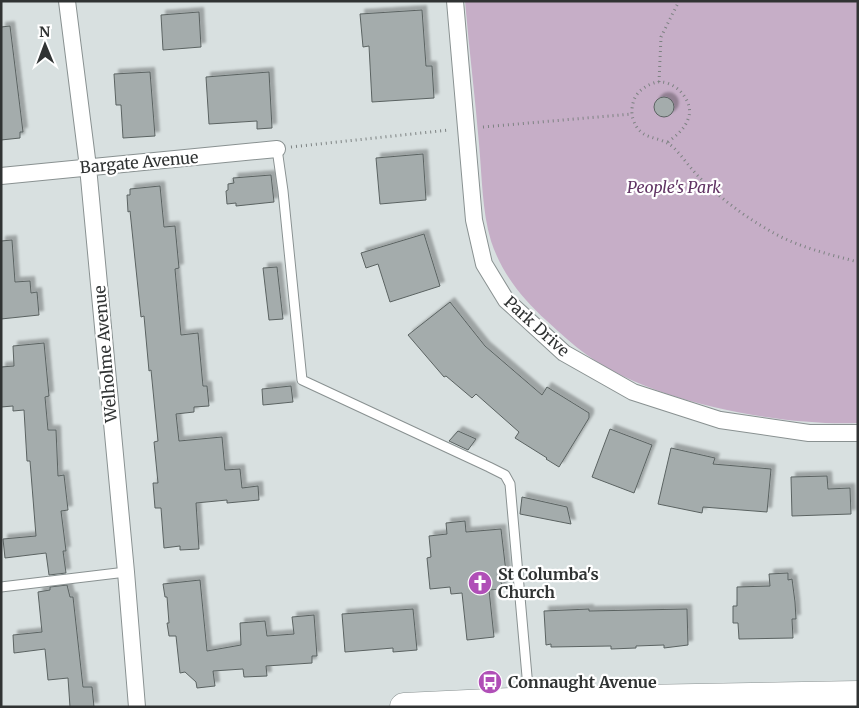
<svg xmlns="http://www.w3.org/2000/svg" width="859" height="708" font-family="Merriweather,serif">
<defs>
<filter id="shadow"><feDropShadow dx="4.5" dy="-4.5" stdDeviation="1" flood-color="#0004"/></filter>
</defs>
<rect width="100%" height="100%" fill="#d8e0e0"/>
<path fill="#c6aec7" d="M465,1h393v422c-79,3 -207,-21 -271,-68 -14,-10 -27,-22 -40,-34 -25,-23 -45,-47 -56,-80 -9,-30 -9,-65 -12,-97 -4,-48 -10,-95 -14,-143z"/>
<path fill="#a4acac" stroke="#5b6362" filter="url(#shadow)" d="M422,10l4,56h6l2,32 -62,4 -3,-56 -6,1 -3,-33z
M199,12l2,35 -38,3 -2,-35z
M10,26l13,106h-3v6l-19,2v-113z
M150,72l5,64 -32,2 -2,-33h-5l-2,-31z
M269,72l3,56 -15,1v-8l-48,3 -3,-47z
M654 107a10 10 0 1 1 20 0a10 10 0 1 1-20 0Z
M423,154l3,46 -46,4 -4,-46z
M271,175l3,27 -38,4v-3l-9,1 -1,-13 2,-1v-6l6,-1 -1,-5z
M160,186l4,41 11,-1 4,42 -4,1 6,66 17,-2 5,53h4l2,20 -15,1v5l-18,2 3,27 43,-4 3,33 15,-1 2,19 16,-2 1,14 -32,3v-3l-31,3 3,46 -19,1v-4l-16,2 -3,-40h-6l-2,-25h5l-4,-41 4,-1 -7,-71 -2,1 -5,-55 -3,1 -11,-106 -2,1 -1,-17h3v-6z
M424,234l16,52 -50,16 -12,-38 -12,4 -5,-15z
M12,240l3,42 15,-1 1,12 6,-1 2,23 -38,4v-78z
M277,267l6,52 -14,1 -6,-52z
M450,302l35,44 57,49 5,-8 42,26v5l-30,49 -13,-8 1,-1 -32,-20 4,-6 -43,-38 -4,4 -26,-22 -2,1 -36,-42z
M44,343l5,53 -4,1 3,33h8l2,46 6,-1 4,35 -7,1 5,40h-3l3,22 -17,2 -3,-22 -41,5 -2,-19 33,-3 -6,-75h-3l-3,-51 -11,1v-5l-12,1v-40l13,-1 -1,-20z
M291,386l2,16 -30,3 -1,-16z
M610,429l42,16 -18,48 -42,-16z
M458,431l18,8 -8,11 -19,-9z
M671,448l44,10 -2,6 58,5 -4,43 -64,-5 -1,6 -44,-9z
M827,476l1,13 22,-1 1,26 -59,2 -1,-39z
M522,497l45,10 4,17 -51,-10z
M465,521l1,11 35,-3 5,43h-6l2,17 -13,1 5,47 -27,3 -5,-47 -11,1 -1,-7 -20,2 -3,-31 4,-1 -2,-21 18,-2 -1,-11z
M788,573v7l4,-1 3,23 1,17h-4l1,19 -54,1 -1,-16h-5v-17h4v-19l33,-1 -1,-12z
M200,580l7,71 34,-6 -1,-22 25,-2 2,15 27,-2 -2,-17 22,-2 3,41h-5v7l-46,3 1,10 -23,1 -1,-8 -30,2 2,15 -18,2 -1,-6 -11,-10 -5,1 -4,-37h-7l-2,-13h2l-2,-26h-2l-2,-13z
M67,585l3,12h3l10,90h9l2,20h-24l-2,-29 -20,2 -3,-31 -31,4 -1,-18 29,-3 -4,-40 12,-2v-3z
M413,609l4,41 -24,2v-4l-48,4 -3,-38z
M589,609v2l98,-2 1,36 -24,3v-3l-28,1v2l-25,1v-3l-60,1v-3l-5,1 -2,-34z"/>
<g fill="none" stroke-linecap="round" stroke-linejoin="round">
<g stroke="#899191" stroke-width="11">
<path id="lane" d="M277,149l6,42 19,189 187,87 16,8 5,9 19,215
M1,587l125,-15"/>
</g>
<g stroke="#899191" stroke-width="18">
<path id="street" d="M67,1l21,166 38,405 11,135
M455,1l19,219 10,44 22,36 58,53 69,39 87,28 89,13h49
M1,176l276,-27"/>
</g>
<g stroke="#899191" stroke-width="29">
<path id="highway" d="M404,707l126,-6 328,-6"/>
</g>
<path stroke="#7d8282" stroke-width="3" stroke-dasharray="1 4" stroke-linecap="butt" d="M659,82l2,-45 18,-36
M483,127l149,-13
M668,142c9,-7 18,-14 21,-26 4,-17 -15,-36 -32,-34 -9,2 -20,9 -23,18 -2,5 -3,13 -1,19 8,24 27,15 41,29 9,9 16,20 25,29 21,21 46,40 73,55 26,15 56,22 86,30
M291,147l158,-17"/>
<use href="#lane" stroke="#fff" stroke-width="9"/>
<use href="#street" stroke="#fff" stroke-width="16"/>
<use href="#highway" stroke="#fff" stroke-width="28"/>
</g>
<defs>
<g id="church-disc" transform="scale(1.25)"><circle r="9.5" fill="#b04fb7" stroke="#fff"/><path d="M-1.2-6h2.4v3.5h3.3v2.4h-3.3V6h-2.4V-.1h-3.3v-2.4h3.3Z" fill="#fff"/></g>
<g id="bus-disc" transform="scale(1.25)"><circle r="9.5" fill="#b04fb7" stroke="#fff"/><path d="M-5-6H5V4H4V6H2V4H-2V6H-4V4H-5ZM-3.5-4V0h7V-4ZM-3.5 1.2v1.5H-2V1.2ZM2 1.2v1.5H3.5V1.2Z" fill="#fff"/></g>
</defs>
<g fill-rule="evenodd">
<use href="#church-disc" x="480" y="583"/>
<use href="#bus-disc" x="490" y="682"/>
</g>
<g text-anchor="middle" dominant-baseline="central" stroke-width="4.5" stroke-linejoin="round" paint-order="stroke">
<g font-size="16" fill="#303333" stroke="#fff">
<text transform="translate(139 162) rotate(-5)">Bargate Avenue</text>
<text transform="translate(537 326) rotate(42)">Park Drive</text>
<text transform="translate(105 354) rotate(-95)">Welholme Avenue</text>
</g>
<g font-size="16" font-style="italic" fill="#603363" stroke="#fff">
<text x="674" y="187">People's Park</text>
</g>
<g font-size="16" font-weight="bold" fill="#303333" stroke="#fff" text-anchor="start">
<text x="498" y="574">St Columba's<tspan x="498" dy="18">Church</tspan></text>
<text x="508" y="682">Connaught Avenue</text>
</g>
</g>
<rect width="859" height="708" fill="none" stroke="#303333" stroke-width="5"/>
<g transform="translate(45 45) rotate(359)" stroke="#ffffff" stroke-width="4" paint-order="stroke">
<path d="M0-4L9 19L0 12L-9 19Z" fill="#303333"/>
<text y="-8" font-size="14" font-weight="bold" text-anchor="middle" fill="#303333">N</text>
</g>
</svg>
